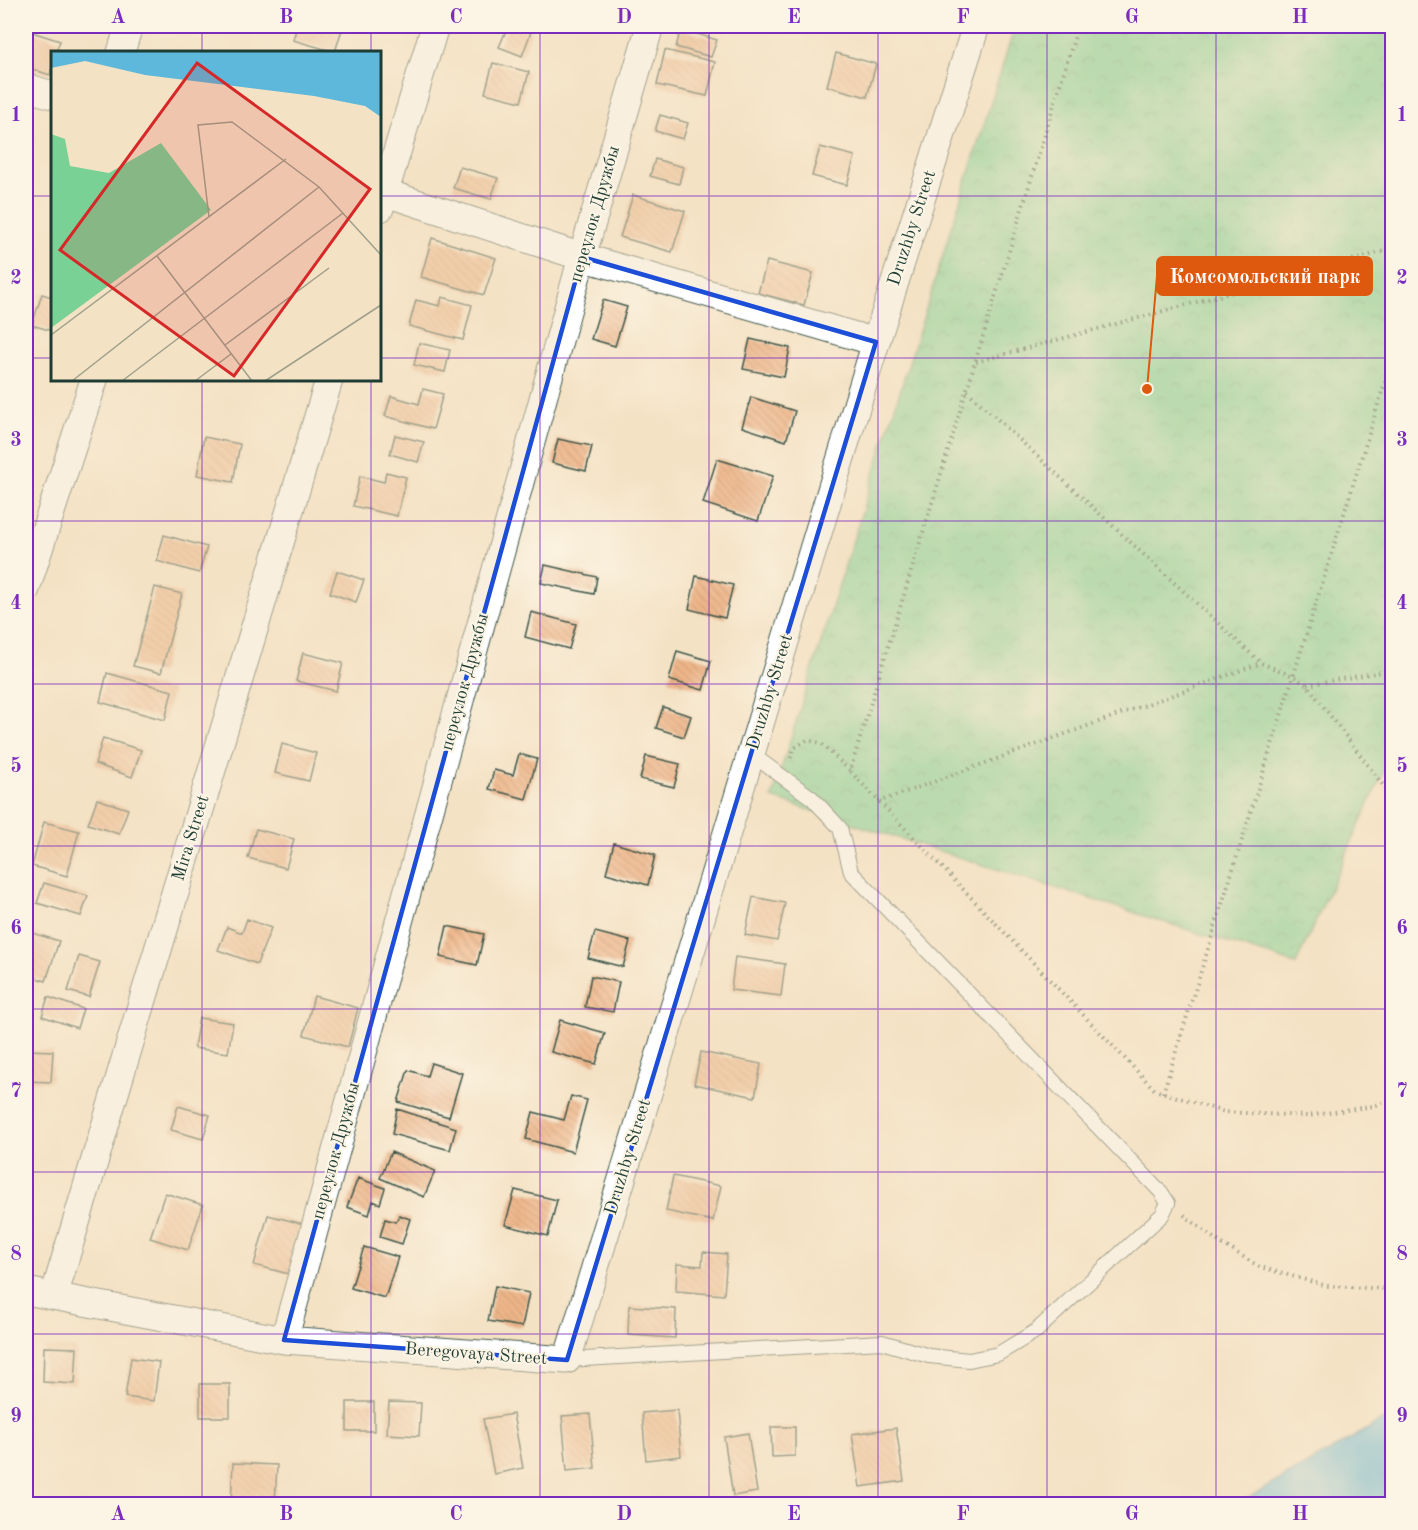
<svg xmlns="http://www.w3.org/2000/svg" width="1418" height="1530" font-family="'Old Standard TT',serif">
<defs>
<pattern id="park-crowns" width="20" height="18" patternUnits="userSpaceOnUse" patternTransform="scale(1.5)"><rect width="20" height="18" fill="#79d196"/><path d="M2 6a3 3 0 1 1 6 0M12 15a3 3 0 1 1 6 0" fill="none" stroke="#63ab7b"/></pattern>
<pattern id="building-back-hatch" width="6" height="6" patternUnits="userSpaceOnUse" patternTransform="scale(1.5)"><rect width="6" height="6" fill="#efb689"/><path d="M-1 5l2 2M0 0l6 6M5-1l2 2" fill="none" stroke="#cc9d77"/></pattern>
</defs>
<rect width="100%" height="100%" fill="#fcf5e5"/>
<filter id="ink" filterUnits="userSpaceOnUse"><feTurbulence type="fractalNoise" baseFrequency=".0167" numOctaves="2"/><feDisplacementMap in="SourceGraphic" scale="12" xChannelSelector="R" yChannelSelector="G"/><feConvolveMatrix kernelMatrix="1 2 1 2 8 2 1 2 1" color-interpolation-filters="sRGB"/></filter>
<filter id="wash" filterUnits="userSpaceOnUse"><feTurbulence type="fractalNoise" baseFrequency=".008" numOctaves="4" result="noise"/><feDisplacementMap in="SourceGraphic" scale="24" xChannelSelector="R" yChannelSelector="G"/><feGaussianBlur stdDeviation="1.35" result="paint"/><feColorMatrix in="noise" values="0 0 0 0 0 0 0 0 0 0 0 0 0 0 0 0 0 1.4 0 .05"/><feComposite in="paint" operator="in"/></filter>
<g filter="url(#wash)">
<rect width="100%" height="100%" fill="#f4e2c5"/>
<path fill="url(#park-crowns)" stroke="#4c8765" stroke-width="1.5" d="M1015,26h377v727l-96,211 -524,-166z"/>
<path fill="#5db8db" stroke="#3e7a88" stroke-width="1.5" d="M1392,1415v89h-154z"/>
<g id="blocks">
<path fill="url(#building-back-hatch)" d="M297,26h46l-8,26 -42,-12z
M508,26h5l18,6 -9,24 -23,-9z
M681,29l36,11 -6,17 -35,-10z
M26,30l34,11 -4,11h-4v13l-2,10 -24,-8z
M665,50l50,12 -8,34 -50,-11z
M836,53l40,11 -9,33 -40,-11z
M493,63l36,9 -8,30 -36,-9z
M660,115l28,8 -5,16 -28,-8z
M820,147l35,9 -8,29 -35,-9z
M655,159l28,8 -4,17 -29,-8z
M460,167l38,11 -7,21 -38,-11z
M633,195l52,16 -13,41 -52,-15z
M432,238l64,20 -12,37 -63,-18z
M767,261l46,12 -9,32 -46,-12z
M42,294l10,3v34l-20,-6z
M442,297l30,8 -9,35 -54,-14 7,-26 24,6z
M603,300l24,7 -12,39 -24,-7z
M750,339l40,9 -6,29 -41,-8z
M419,343l31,7 -5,22 -31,-7z
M423,389l20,5 -10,35 -48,-13 6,-20 28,8z
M751,397l44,14 -9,30 -44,-14z
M395,435l29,7 -6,20 -28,-8z
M204,437l36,7 -7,38 -36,-7z
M558,439l34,7 -6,25 -34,-8z
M717,459l56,17 -15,45 -55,-18z
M386,472l20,5 -9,39 -44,-10 7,-30 24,6z
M164,535l43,12 -8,26 -42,-12z
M545,565l52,12 -3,17 -53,-11z
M337,571l27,9 -8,22 -26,-9z
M696,576l37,9 -8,33 -36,-9z
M155,587l27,7 -21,79 -28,-7z
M531,612l45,12 -7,25 -44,-12z
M677,651l34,10 -8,29 -34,-10z
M303,653l40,10 -7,28 -40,-10z
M107,673l65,18 -7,29 -65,-18z
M663,707l28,9 -7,21 -28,-9z
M103,738l38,12 -9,27 -37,-13z
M282,744l34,9 -7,28 -34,-8z
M519,754l18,5 -11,40 -37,-10 5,-19 19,5z
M646,756l34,8 -6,23 -34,-8z
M97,799l31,10 -9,25 -31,-10z
M44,822l35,9 -12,45 -35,-10z
M256,829l38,10 -8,29 -38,-10z
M614,843l41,12 -7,30 -42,-12z
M44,883l44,13 -7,20 -44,-13z
M753,897l32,6 -8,38 -32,-6z
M247,919l24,9 -14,36 -39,-14 9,-23 15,6z
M447,926l37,8 -7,31 -37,-8z
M26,931l33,10 -13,40 -20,-6z
M595,932l35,9 -7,26 -35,-9z
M79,956l21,6 -11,35 -21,-6z
M735,957l50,7 -4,32 -50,-6z
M591,976l28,6 -6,30 -28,-5z
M314,996l44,12 -10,39 -44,-12z
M48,997l35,12 -6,19 -35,-12z
M199,1018l34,5 -5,30 -34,-5z
M560,1020l45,13 -9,31 -45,-12z
M26,1050l27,1 -2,31 -25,-1z
M701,1052l60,12 -6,33 -61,-13z
M431,1063l31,10 -13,44 -51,-15 10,-32 19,6z
M571,1096l16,4 -14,52 -47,-13 7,-27 31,8z
M178,1106l32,9 -7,24 -32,-9z
M397,1109l59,19 -6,22 -58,-16z
M391,1152l44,19 -11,26 -44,-19z
M673,1176l48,10 -8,35 -47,-10z
M358,1178l27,10 -5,16 -7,-3 -4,14 -22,-8z
M515,1190l42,10 -9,36 -43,-11z
M165,1193l38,12 -15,45 -38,-12z
M268,1215l35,9 -14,50 -35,-9z
M399,1215l11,4 -8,25 -22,-7 5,-18 11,3z
M364,1247l34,10 -13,41 -34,-10z
M703,1252l24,2 -3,41 -48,-4 1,-27 25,2z
M495,1286l34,7 -7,34 -34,-6z
M629,1306l47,3 -1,29 -47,-3z
M44,1347l33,1 -2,36 -32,-2z
M131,1358l28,4 -5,39 -29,-4z
M200,1384h30v33h-30z
M347,1402h27v29h-27z
M389,1402l32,1 -2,33 -32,-2z
M677,1410l4,46 -35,4 -4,-47z
M513,1414l10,54 -29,6 -11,-55z
M590,1414l5,54 -28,3 -5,-55z
M771,1427h24v29l-23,1z
M896,1428l8,53 -44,6 -8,-53z
M748,1433l9,59 -24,4 -9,-59z
M233,1463l44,2 -2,39h-44z"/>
</g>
</g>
<g filter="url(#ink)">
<use href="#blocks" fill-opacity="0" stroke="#3f564a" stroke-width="1.5"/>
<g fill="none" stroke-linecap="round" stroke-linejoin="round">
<g stroke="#3f564a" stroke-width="16">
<path id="lane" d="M567,1360l315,-18 47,14 40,4 29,-6 38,-23 126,-116 6,-12 -7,-11 -310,-320 -11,-44 -28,-30 -61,-44"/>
</g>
<g stroke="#3f564a" stroke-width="29">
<path id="street" d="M121,52l8,-26
M26,87l26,8
M380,191l202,66 294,85
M380,208l55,-182
M26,589l68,-209
M26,1291l258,49 283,20 309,-1018 100,-316
M54,1296l275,-916
M284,1340l298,-1083 68,-231"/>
</g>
<path stroke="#3f564a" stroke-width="4" stroke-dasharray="1.5 4.5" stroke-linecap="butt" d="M1078,26l-228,745 305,319 69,22 83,4 67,-10 18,-7
M976,362l416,-113
M967,391l294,272
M1307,685l85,-15
M791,758l3,-10 13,-8 14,3 29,28
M878,802l383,-139 32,13 14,9 85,112
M1163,1093l229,-733
M1184,1215l35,27 41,25 67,19 65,3"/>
<use href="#lane" stroke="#fff" stroke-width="14"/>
<use href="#street" stroke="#fff" stroke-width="27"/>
</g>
</g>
<path d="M0 0H1418V1530H0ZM582,257l294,85 -309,1018 -283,-20z" fill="#f4e2c5" fill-opacity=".55" fill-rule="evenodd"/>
<path fill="none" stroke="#1d4ed8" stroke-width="4.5" stroke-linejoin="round" d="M582,257l294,85 -309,1018 -283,-20z"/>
<path fill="none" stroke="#7b2cbf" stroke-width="1.5" stroke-opacity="0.55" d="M202,26v26M371,26v26M540,26v1478M709,26v1478M878,26v1478M1047,26v1478M1216,26v1478M26,196h26M380,196h1012M26,358h26M380,358h1012M202,380v1124M371,380v1124M26,521h1366M26,684h1366M26,846h1366M26,1009h1366M26,1172h1366M26,1334h1366"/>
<g text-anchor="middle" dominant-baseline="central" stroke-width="4.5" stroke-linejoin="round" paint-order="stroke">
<g font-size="18" fill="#1f3d34" stroke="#fcf5e5">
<text transform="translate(595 214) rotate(-74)">переулок Дружбы</text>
<text transform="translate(912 228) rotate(-72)">Druzhby Street</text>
<text transform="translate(465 682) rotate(-75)">переулок Дружбы</text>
<text transform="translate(770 692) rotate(-73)">Druzhby Street</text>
<text transform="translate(191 838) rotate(-73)">Mira Street</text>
<text transform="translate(336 1151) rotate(-75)">переулок Дружбы</text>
<text transform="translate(628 1157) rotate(-73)">Druzhby Street</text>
<text transform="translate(476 1354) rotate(4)">Beregovaya Street</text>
</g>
</g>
<g transform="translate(51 51)">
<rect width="330" height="330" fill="#f4e2c5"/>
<path d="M0,83l14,5 5,27 39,7 52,-30 50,67 -160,118z" fill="#79d196"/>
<path d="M0,0h330v66l-16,-11 -51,-10 -169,-21 -60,-14 -34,7z" fill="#5db8db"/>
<path fill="none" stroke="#9fa08b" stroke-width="1.5" d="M158,166l-11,-92 34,-3 87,65 62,68M106,205l95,125M0,284l235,-176M174,294l104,-77M21,330l247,-194M71,330l221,-168M144,330l36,-27M214,330l116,-76"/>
<path fill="#d62828" fill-opacity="0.15" stroke="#d62828" stroke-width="3" d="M146,12l173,126 -136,187 -174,-126z"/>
<rect width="330" height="330" fill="none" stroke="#1f3d34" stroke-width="3"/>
</g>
<path fill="none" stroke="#de580e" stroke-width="2" d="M1147 389L1157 276"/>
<circle fill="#de580e" stroke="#fcf5e5" stroke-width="2" cx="1147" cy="389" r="6"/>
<rect fill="#de580e" stroke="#de580e" stroke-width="2" x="1157" y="257" width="215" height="38" rx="6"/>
<g font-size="20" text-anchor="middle" font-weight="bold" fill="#fff">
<text x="1265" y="283">Комсомольский парк</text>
</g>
<rect width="1418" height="1530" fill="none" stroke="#fcf5e5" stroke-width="66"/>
<rect x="33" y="33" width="1352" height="1464" fill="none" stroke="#7b2cbf" stroke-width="2"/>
<g font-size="20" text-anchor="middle" font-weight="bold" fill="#7b2cbf">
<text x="118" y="23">A</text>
<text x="286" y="23">B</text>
<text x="456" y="23">C</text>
<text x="624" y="23">D</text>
<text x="794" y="23">E</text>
<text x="963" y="23">F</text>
<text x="1132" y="23">G</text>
<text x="1300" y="23">H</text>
<text x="16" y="121">1</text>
<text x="1402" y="121">1</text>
<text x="16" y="284">2</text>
<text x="1402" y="284">2</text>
<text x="16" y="446">3</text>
<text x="1402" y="446">3</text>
<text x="16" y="609">4</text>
<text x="1402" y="609">4</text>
<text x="16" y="772">5</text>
<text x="1402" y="772">5</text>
<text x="16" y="934">6</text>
<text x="1402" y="934">6</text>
<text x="16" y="1097">7</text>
<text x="1402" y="1097">7</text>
<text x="16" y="1260">8</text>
<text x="1402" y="1260">8</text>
<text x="16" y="1422">9</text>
<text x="1402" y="1422">9</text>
<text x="118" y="1520">A</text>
<text x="286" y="1520">B</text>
<text x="456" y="1520">C</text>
<text x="624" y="1520">D</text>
<text x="794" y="1520">E</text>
<text x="963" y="1520">F</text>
<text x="1132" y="1520">G</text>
<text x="1300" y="1520">H</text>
</g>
</svg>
